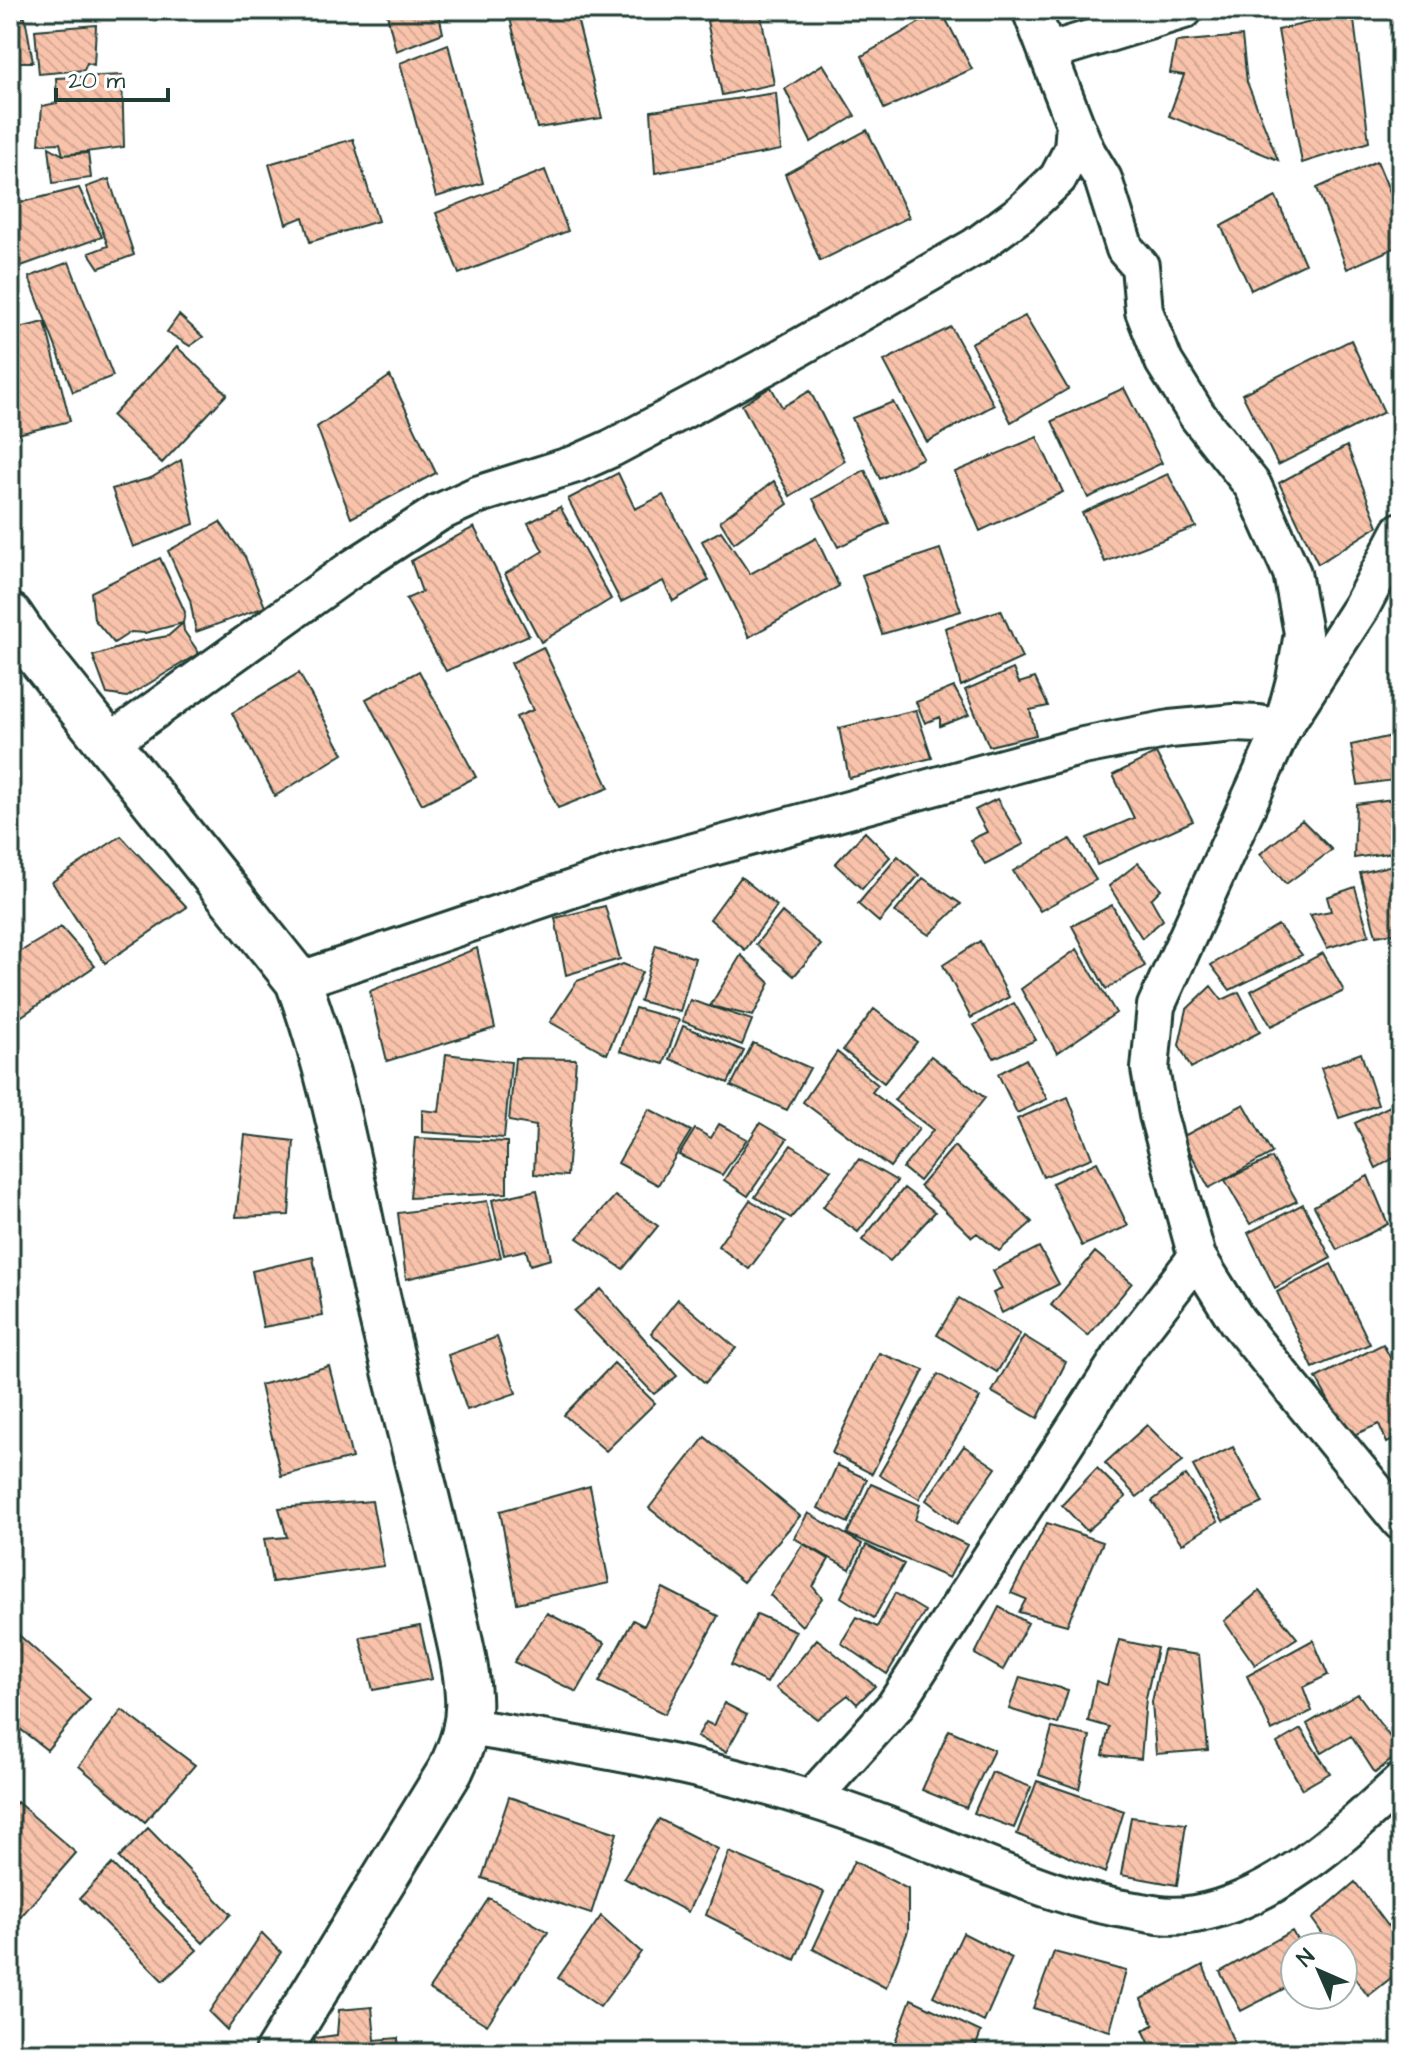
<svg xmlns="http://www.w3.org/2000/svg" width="1411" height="2063" font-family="'Architects Daughter',sans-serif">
<defs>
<pattern id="building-back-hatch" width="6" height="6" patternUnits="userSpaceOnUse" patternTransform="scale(2)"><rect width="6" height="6" fill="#f9c3ab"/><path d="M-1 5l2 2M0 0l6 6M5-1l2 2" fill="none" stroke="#d5a894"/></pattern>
</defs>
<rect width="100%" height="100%" fill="#fff"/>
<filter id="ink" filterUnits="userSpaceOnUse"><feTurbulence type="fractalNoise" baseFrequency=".0125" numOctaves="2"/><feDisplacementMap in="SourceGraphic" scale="16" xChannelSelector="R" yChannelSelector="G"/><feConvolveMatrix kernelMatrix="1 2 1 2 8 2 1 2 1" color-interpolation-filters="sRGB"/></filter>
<g filter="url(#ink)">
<path fill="url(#building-back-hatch)" stroke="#1f3d34" stroke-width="2" d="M386,10h52l5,23 -47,18z
M508,10h67l27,108 -65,10z
M760,10l14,74 -52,11 -15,-74z
M941,10l31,59 -88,40 -22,-53z
M1353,12l16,130 -67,21 -24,-133z
M25,17l8,45h-23v-44z
M96,25l-2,40 -7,-2 -3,7 -45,4 -4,-44z
M1242,36l5,46 31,78 -109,-44 15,-41 -14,-2 6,-31z
M448,44l35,139 -47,14 -36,-134z
M823,64l32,52 -44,26 -26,-53z
M122,75l2,72 -61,8 -3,-12 -21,1 3,-38 15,-3 -1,-25z
M776,93l5,57 -126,23 -4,-62z
M867,130l42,87 -89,44 -35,-87z
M353,139l25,82 -68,21 -7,-25 -17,7 -17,-60z
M49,147l14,8 25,-2 3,25 -38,5z
M1377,161l24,58v26l-54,24 -30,-81z
M545,170l23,61 -109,43 -23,-61z
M109,179l25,76 -35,13 -10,-15 19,-7 -22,-59z
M79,188l23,49 -92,33v-65z
M1276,197l29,67 -54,26 -30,-64z
M69,262l44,114 -40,16 -44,-115z
M179,315l24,22 -13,9 -23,-14z
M1025,316l43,73 -57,33 -40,-79z
M45,322l25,99 -60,15v-106z
M951,327l43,78 -67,37 -43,-81z
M1351,340l33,72 -106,53 -36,-71z
M177,347l50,47 -65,69 -50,-47z
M390,376l46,97 -85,45 -34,-91z
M771,387l11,20 28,-16 35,70 -55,35 -48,-91z
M1124,388l38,75 -74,35 -36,-77z
M893,402l30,56 -43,21 -28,-61z
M1037,437l26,55 -83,39 -25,-59z
M1347,446l31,80 -60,38 -39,-81z
M181,460l13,64 -61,23 -21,-58 39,-11z
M865,470l24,53 -51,24 -25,-48z
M618,473l17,36 28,-14 46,85 -36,21 -10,-20 -42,21 -53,-103z
M1168,474l28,53 -91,35 -23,-49z
M774,481l14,23 -54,39 -14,-22z
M560,507l51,92 -70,43 -36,-68 38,-23 -15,-28z
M220,522l25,35 20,50 -69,25 -6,-32 -22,-49z
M474,527l55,108 -83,36 -40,-72 16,-7 -11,-31z
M721,531l29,43 66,-36 23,48 -90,51 -47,-96z
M940,549l21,62 -79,23 -20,-59z
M160,558l25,54 -2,11 -38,10 -14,-1 -17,11 -20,-24 -3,-27z
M1001,610l21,48 -61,28 -16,-58z
M183,623l1,8 15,22 -72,44 -20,-3 -14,-38 47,-15 28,-5z
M543,647l66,141 -51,20 -42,-91 17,-7 -22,-47z
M1013,669l6,14 16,-5 13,28 -18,4 6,25 -47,11 -24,-56z
M419,671l57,106 -54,27 -56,-105z
M299,673l44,81 -68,42 -43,-83z
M954,687l15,28 -29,11v-9l-15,6 -9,-21z
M916,710l16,48 -83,20 -10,-50z
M1401,734v45l-43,6 -7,-40z
M1156,753l37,68 -96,44 -10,-27 47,-20 -21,-43z
M1401,798v53l-47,7 2,-54z
M997,799l27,45 -39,20 -15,-24 17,-8 -12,-22z
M1302,820l30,30 -46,34 -26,-30z
M865,832l25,25 -28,32 -27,-25z
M121,836l66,71 -82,56 -53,-81z
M1070,839l26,41 -56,31 -27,-40z
M898,856l21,19 -40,47 -21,-18z
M1138,863l23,26 -10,10 12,21 -21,18 -33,-52z
M1401,863v69l-25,4 -16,-63z
M741,877l36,29 -32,44 -35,-31z
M923,878l38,26 -32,31 -34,-23z
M1355,887l14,48 -42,13 -17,-33 21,-4 -4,-14z
M1112,905l33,61 -39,23 -34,-63z
M605,906l15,53 -54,16 -11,-57z
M782,912l39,33 -27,31 -38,-32z
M1278,925l24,30 -72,35 -19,-25z
M61,927l34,39 -85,58v-66z
M980,941l29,56 -38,21 -28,-53z
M656,945l39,13 -15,54 -40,-11z
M477,948l18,80 -108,33 -17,-70z
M1077,949l39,64 -59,40 -36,-64z
M1323,953l21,38 -73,35 -20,-35z
M741,955l29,28 -17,33 -43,-10z
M623,964l19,8 -35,82 -57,-32 27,-41z
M1211,986l11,14 17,-8 21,40 -69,36 -12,-23 8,-36z
M690,1000l62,20 -10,25 -60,-24z
M1014,1003l22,37 -42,18 -20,-33z
M635,1008l44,12 -15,44 -44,-13z
M874,1009l43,33 -33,41 -41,-33z
M683,1026l61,25 -16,32 -58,-24z
M753,1043l57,25 -23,42 -56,-24z
M837,1052l41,33 -6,7 47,37 -29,38 -87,-65z
M1361,1053l17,52 -39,13 -18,-50z
M446,1054l65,8 -7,76 -82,-6v-22l17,2z
M931,1056l54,42 -66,83 -16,-13 30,-38 -39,-30z
M515,1058l61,1 -9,117 -33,-2 2,-48 -27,-5z
M1026,1059l21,40 -30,14 -19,-39z
M1068,1097l24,61 -49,19 -26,-58z
M1244,1104l28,49 -63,35 -27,-51z
M1390,1106l11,22v26l-25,14 -21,-45z
M649,1109l42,22 -33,54 -40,-22z
M760,1123l27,16 -39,57 -24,-16z
M719,1124l28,15 -25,36 -43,-20 16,-26 16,9z
M245,1135l49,6 -5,74 -53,2z
M415,1138l92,4v51l-97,5z
M791,1145l40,25 -40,48 -36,-21z
M954,1146l78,76 -33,29 -22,-18 -5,4 -52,-51z
M1272,1158l25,43 -47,23 -25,-44z
M859,1159l38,22 -39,51 -35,-25z
M1097,1162l31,64 -46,20 -30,-63z
M1396,1175h5v51z
M1368,1176l20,48 -51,26 -23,-44z
M904,1188l31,24 -45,49 -28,-21z
M537,1190l14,69 -21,6 -4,-15 -22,5 -12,-55z
M615,1196l43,30 -35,43 -46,-31z
M750,1200l35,21 -36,48 -31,-23z
M487,1201l14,56 -95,22 -8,-66z
M1303,1204l28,54 -56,30 -27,-55z
M1039,1247l20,37 -57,29 -9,-20 9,-4 -9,-18z
M1095,1252l37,31 -44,53 -37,-31z
M313,1257l10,59 -60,11 -11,-56z
M1331,1264l39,80 -57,24 -36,-76z
M601,1289l76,87 -23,18 -80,-83z
M959,1298l61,36 -23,38 -60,-37z
M678,1299l58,49 -31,35 -54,-50z
M1024,1336l42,26 -28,56 -46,-26z
M497,1337l19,56 -49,17 -19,-55z
M1383,1344l18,34v57l-14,8 -8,-19 -30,13 -33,-59z
M879,1353l45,17 -52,104 -40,-21z
M614,1363l41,40 -49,48 -42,-36z
M329,1366l23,92 -71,18 -21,-91z
M938,1374l42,24 -61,101 -40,-24z
M1147,1425l36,36 -46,36 -32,-34z
M705,1437l95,79 -57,66 -94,-74z
M964,1446l32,22 -39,56 -31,-24z
M1233,1447l30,56 -40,18 -30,-55z
M837,1465l30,14 -19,44 -30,-15z
M1097,1468l29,29 -39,34 -25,-26z
M1186,1475l32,46 -36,23 -30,-43z
M871,1484l49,21 -5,15 52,25 -18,33 -102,-44z
M590,1486l19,97 -92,20 -17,-92z
M372,1501l12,65 -112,16 -8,-43 23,-2 -8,-29z
M808,1513l54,31 -12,25 -56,-31z
M1047,1523l56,19 -36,83 -48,-13 7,-13 -15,-6z
M803,1544l26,15 -16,28 9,11 -20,28 -32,-31z
M866,1545l38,19 -30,54 -33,-21z
M663,1588l55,28 -53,98 -66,-32 34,-62 11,6z
M1259,1591l38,47 -42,27 -31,-44z
M895,1593l30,18 -38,63 -46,-31 16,-26 20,10z
M999,1607l29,16 -25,47 -28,-16z
M547,1613l58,30 -28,49 -63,-30z
M757,1614l39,17 -29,52 -36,-18z
M420,1626l12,53 -59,11 -13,-53z
M10,1627l80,72 -43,51 -37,-29z
M817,1639l58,47 -18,18 -9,-9 -31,24 -41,-31z
M1119,1640l38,8 -11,50 -5,61 -38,-4 6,-28 -21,-6 8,-40 11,4z
M1313,1640l15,35 -25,12 9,24 -40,20 -25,-55z
M1163,1650l36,5 9,95 -52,4 -4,-52z
M1020,1677l48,13 -10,34 -49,-15z
M1358,1694l43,58 -26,21 -24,-37 -29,17 -15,-29z
M724,1703l23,12 -21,37 -29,-15 9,-15 8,4z
M122,1710l73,55 -50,57 -66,-56z
M1052,1728l38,8 -11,53 -40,-14z
M1301,1729l29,44 -28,16 -25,-46z
M949,1730l45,20 -28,58 -44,-18z
M992,1772l39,15 -17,41 -40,-15z
M1037,1781l87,30 -19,62 -88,-39z
M509,1797l108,36 -26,81 -109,-36z
M17,1802l59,51 -66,76v-119z
M1131,1817l55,7 -9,61 -56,-10z
M659,1819l59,30 -30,63 -64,-34z
M148,1828l83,86 -28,29 -84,-85z
M729,1852l95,40 -29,68 -89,-45z
M854,1861l54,28v42l-22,57 -73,-39z
M112,1864l85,86 -34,31 -83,-83z
M1355,1882l46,61v27l-33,26 -25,-34v-15h-11l-20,-28z
M489,1898l59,34 -61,93 -58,-36z
M601,1916l40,36 -41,55 -42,-29z
M1292,1931l9,16h-6v36l-54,28 -21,-39z
M262,1933l19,19 -54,78 -18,-18z
M963,1933l49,25 -28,64 -51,-26z
M1054,1952l72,19 -16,60 -77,-23z
M1203,1965l35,88h-84l-11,-23 11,-5 -13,-26z
M911,1999l70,33 -8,21h-82z
M372,2007l3,33 23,-2 1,15h-83l-2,-15 23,-3 2,-25z"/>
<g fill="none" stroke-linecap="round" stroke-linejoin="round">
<g stroke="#1f3d34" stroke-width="42">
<path id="minor" d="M1047,52l137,-42
M1401,531l-40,76 -79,122 -126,277 -6,63 8,46 39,142 40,64 164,201
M109,743l244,-175 85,-55 39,-18 99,-31 36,-16 160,-85 203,-116 46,-34 37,-35 15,-29 2,-25 -44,-114
M298,981l330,-111 455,-124 87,-17 64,-6 25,1 23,5 13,-49 8,-47 -11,-60 -39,-87 -56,-71 -33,-53 -20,-51 -4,-45 -15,-17 -22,-70 -17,-28 -11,-27
M468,1727c115,18 230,37 342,72 52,16 103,36 153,57 57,23 111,46 172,55 21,4 38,7 60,3 80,-14 148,-79 206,-132
M811,1799l84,-93 231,-357 71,-92"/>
</g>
<g stroke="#1f3d34" stroke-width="50">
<path id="tertiary" d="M10,616l19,28 269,337c42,113 59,236 88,353 20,83 42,165 60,248 8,38 20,76 22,114 2,28 -6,50 -18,75l-173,282"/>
</g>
<use href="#minor" stroke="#fff" stroke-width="36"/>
<use href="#tertiary" stroke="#fff" stroke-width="44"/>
</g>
</g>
<rect width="1411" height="2063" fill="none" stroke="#fff" stroke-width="40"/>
<rect x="20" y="20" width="1371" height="2023" fill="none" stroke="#1f3d34" stroke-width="3" filter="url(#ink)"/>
<g transform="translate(1319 1971) rotate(315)"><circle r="38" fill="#ffffff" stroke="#a5b1ae" stroke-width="2"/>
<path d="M0-6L14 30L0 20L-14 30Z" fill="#1f3d34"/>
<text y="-12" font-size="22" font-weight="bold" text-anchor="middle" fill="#1f3d34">N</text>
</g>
<path d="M56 88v12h112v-12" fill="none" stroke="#1f3d34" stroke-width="4"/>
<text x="68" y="88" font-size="24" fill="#1f3d34" stroke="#ffffff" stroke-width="6" paint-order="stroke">20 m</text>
</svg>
